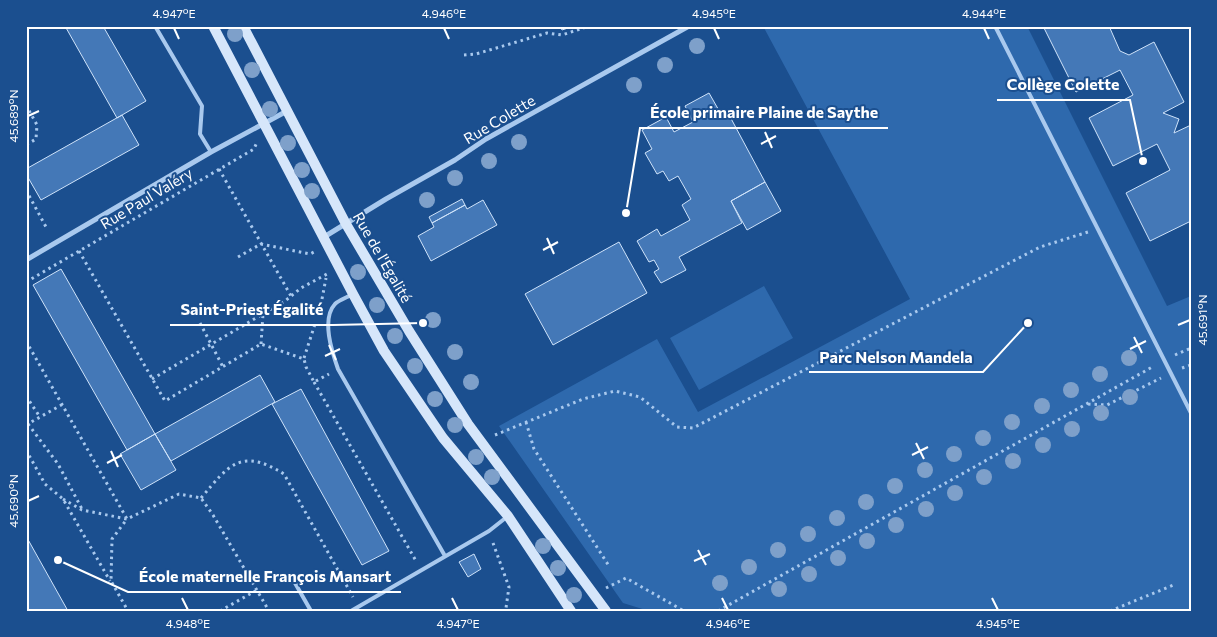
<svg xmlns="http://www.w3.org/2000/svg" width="1217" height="637" font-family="Commissioner,sans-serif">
<rect width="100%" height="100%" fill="#1b4f8f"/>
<path fill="#2e69ad" d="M763,26h264l140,280 24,-10v315h-542l-26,-8 -124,-177 158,-87 41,73 212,-113z
M764,286l29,52 -94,52 -29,-52z"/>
<path fill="#4478b7" stroke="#cfe3fa" d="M65,26h38l43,75 -29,17z
M560,26h14l-12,4z
M1043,26h66l11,25 9,4 25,-13 30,60 -21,11 16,6 -5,14 17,-8v96l-41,20 -24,-48 44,-23 -13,-26 -44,22 -24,-48 44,-23 -13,-25 -44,22z
M709,93l12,21 6,-3 38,71 -34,19 11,22 -63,34 7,13 -25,13 -7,-11 5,-3 -5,-9 -5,2 -12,-21 20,-12 4,7 29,-16 -8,-15 9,-6 -13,-23 -9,5 -6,-10 -6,3 -12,-21 7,-4 -10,-19 24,-13 8,15 19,-10 -8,-16z
M122,115l17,30 -98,55 -15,-26v-5z
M765,182l16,29 -34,19 -16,-29z
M462,199l3,6 -33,18 -3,-6z
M483,200l14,25 -66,36 -13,-25 16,-9 -2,-4 33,-18 2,4z
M619,242l28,51 -94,52 -28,-51z
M61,269l94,165 -28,16 -94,-165z
M260,375l15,27 -104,59 -16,-27z
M301,389l88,162 -27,14 -90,-161z
M155,434l21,36 -35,20 -21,-36z
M26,536l42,75h-42z
M474,554l7,15 -13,8 -9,-15z"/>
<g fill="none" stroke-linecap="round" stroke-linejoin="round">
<path stroke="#a9c9ee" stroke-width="3" stroke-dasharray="2.5 4" stroke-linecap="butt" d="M384,26l1,5
M464,55l12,-1 71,-21 15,2 27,-9
M26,105l11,20 -1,14 -10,6
M219,169l72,127
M26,190l20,37
M79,251l86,150 96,-57 43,15 2,8 8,15 15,-8
M238,257l23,-13 49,10 6,-3
M26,282l228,-133 3,-7
M322,299l4,-21
M200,323l23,44
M26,341l101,178 52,-25 22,4 12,17 56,96
M261,344l2,-30
M1175,355l16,-7
M304,358l11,-34
M1182,368l9,-3
M152,379l133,-78 16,-13 26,-14
M314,382l102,179
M26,396l14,21
M1088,404l19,1 54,-27
M526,422l8,27 75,117
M28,424l30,40 24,45
M26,425l37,-21
M495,435l88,-36 32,-8 25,6 37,30 16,1 347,-181 48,-15
M26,450l19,34 18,15 47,82
M1191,496v1
M201,498c28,-33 40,-51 83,-24l69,123
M63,499l19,11 45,9 -15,20 -1,42 17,30
M493,543l16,44 -3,21
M606,588l20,-10 58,33
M220,611l37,-21
M718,611l436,-245
M1110,611l66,-27"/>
<path stroke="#a9c9ee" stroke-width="4" d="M155,26l47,80 -2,28 11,18
M995,26l196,387
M353,294c-5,3 -14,6 -18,10 -14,15 -3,48 3,65l107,187
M295,583l16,28
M351,611l138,-80 19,-15"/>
<path stroke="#a9c9ee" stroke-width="5" d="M324,237l62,-38 69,-39 31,-21 203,-113
M26,260l185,-108 76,-41"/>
<path stroke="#d6e6fa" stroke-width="10" d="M213,26l140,268 31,57 59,87 65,78 63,95
M243,26l103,198 63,107 59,93 138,187"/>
</g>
<g fill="#7ea0ca">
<circle cx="235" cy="34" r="8"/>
<circle cx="697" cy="46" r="8"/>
<circle cx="665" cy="65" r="8"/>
<circle cx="252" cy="70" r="8"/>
<circle cx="634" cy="85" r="8"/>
<circle cx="270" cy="109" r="8"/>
<circle cx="519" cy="142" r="8"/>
<circle cx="288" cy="143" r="8"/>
<circle cx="489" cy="161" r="8"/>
<circle cx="302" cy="170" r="8"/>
<circle cx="455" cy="178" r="8"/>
<circle cx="312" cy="191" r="8"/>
<circle cx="427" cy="200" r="8"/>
<circle cx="358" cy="272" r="8"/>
<circle cx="377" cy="305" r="8"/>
<circle cx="433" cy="320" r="8"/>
<circle cx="395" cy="336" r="8"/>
<circle cx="455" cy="352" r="8"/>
<circle cx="1129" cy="358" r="8"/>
<circle cx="415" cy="366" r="8"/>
<circle cx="1100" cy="374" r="8"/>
<circle cx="471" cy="382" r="8"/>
<circle cx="1071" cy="390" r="8"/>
<circle cx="1130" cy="397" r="8"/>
<circle cx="435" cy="399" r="8"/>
<circle cx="1042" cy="406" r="8"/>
<circle cx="1101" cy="413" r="8"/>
<circle cx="1012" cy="422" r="8"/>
<circle cx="455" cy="425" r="8"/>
<circle cx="1072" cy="429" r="8"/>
<circle cx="983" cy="438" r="8"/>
<circle cx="1043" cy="445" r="8"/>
<circle cx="954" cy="454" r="8"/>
<circle cx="476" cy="457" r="8"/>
<circle cx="1013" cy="461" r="8"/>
<circle cx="925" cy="470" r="8"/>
<circle cx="492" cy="477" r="8"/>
<circle cx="984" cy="477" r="8"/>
<circle cx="895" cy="486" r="8"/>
<circle cx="955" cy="493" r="8"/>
<circle cx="866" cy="502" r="8"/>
<circle cx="926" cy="509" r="8"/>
<circle cx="837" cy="518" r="8"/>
<circle cx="896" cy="525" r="8"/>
<circle cx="808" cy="534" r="8"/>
<circle cx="867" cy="541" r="8"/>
<circle cx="543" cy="546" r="8"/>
<circle cx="778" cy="550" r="8"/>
<circle cx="838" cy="558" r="8"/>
<circle cx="749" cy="567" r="8"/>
<circle cx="558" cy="568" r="8"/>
<circle cx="809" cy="574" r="8"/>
<circle cx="720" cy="583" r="8"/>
<circle cx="779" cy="589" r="8"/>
<circle cx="574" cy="595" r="8"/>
</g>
<path fill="none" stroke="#fff" stroke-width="2" d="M174,28l5,11M444,28l5,11M714,28l5,11M984,28l5,11M28,116l11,-5M765,132l7,16M761,144l15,-8M547,238l7,16M543,250l15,-8M1178,325l12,-5M1134,337l8,16M329,345l7,15M1130,349l16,-8M325,356l15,-7M916,443l8,16M111,451l7,16M912,455l16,-8M107,463l15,-8M28,501l11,-5M698,550l8,15M694,561l16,-7M182,598l6,12M452,598l6,12M722,598l6,12M992,598l6,12"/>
<g text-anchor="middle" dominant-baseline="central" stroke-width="4" stroke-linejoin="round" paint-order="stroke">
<g font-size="15" fill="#fff" stroke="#1b4f8f">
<text transform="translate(499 119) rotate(-31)">Rue Colette</text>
<text transform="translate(146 198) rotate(-31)">Rue Paul Valéry</text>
<text transform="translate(383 257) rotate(60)">Rue de l'Égalité</text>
</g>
</g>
<path fill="none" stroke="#fff" stroke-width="2" d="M1143 161L1130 100H997M626 213L640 128H888M423 323L333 325H170M1028 323L983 372H809M58 560L128 592H401"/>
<g fill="#fff" stroke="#1b4f8f" stroke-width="2">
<circle cx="1143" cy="161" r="5"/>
<circle cx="626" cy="213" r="5"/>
<circle cx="423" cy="323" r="5"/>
<circle cx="1028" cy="323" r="5"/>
<circle cx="58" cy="560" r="5"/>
</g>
<g font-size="16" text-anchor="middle" font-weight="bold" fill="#fff" stroke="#1b4f8f" stroke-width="4" stroke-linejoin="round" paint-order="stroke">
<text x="1063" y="90">Collège Colette</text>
<text x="764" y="118">École primaire Plaine de Saythe</text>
<text x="252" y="315">Saint-Priest Égalité</text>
<text x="896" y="363">Parc Nelson Mandela</text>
<text x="265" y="582">École maternelle François Mansart</text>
</g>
<rect width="1217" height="637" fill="none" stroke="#1b4f8f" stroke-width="55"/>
<rect x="28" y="28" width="1162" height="582" fill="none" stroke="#fff" stroke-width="2"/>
<g font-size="12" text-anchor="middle" fill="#fff">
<text x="174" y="18">4.947°E</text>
<text x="444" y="18">4.946°E</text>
<text x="714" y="18">4.945°E</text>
<text x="984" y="18">4.944°E</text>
<text transform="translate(14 116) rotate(-90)" y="4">45.689°N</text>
<text transform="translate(1203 320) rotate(-90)" y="4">45.691°N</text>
<text transform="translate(14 501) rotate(-90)" y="4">45.690°N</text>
<text x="188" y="628">4.948°E</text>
<text x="458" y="628">4.947°E</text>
<text x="728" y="628">4.946°E</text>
<text x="998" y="628">4.945°E</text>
</g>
</svg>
